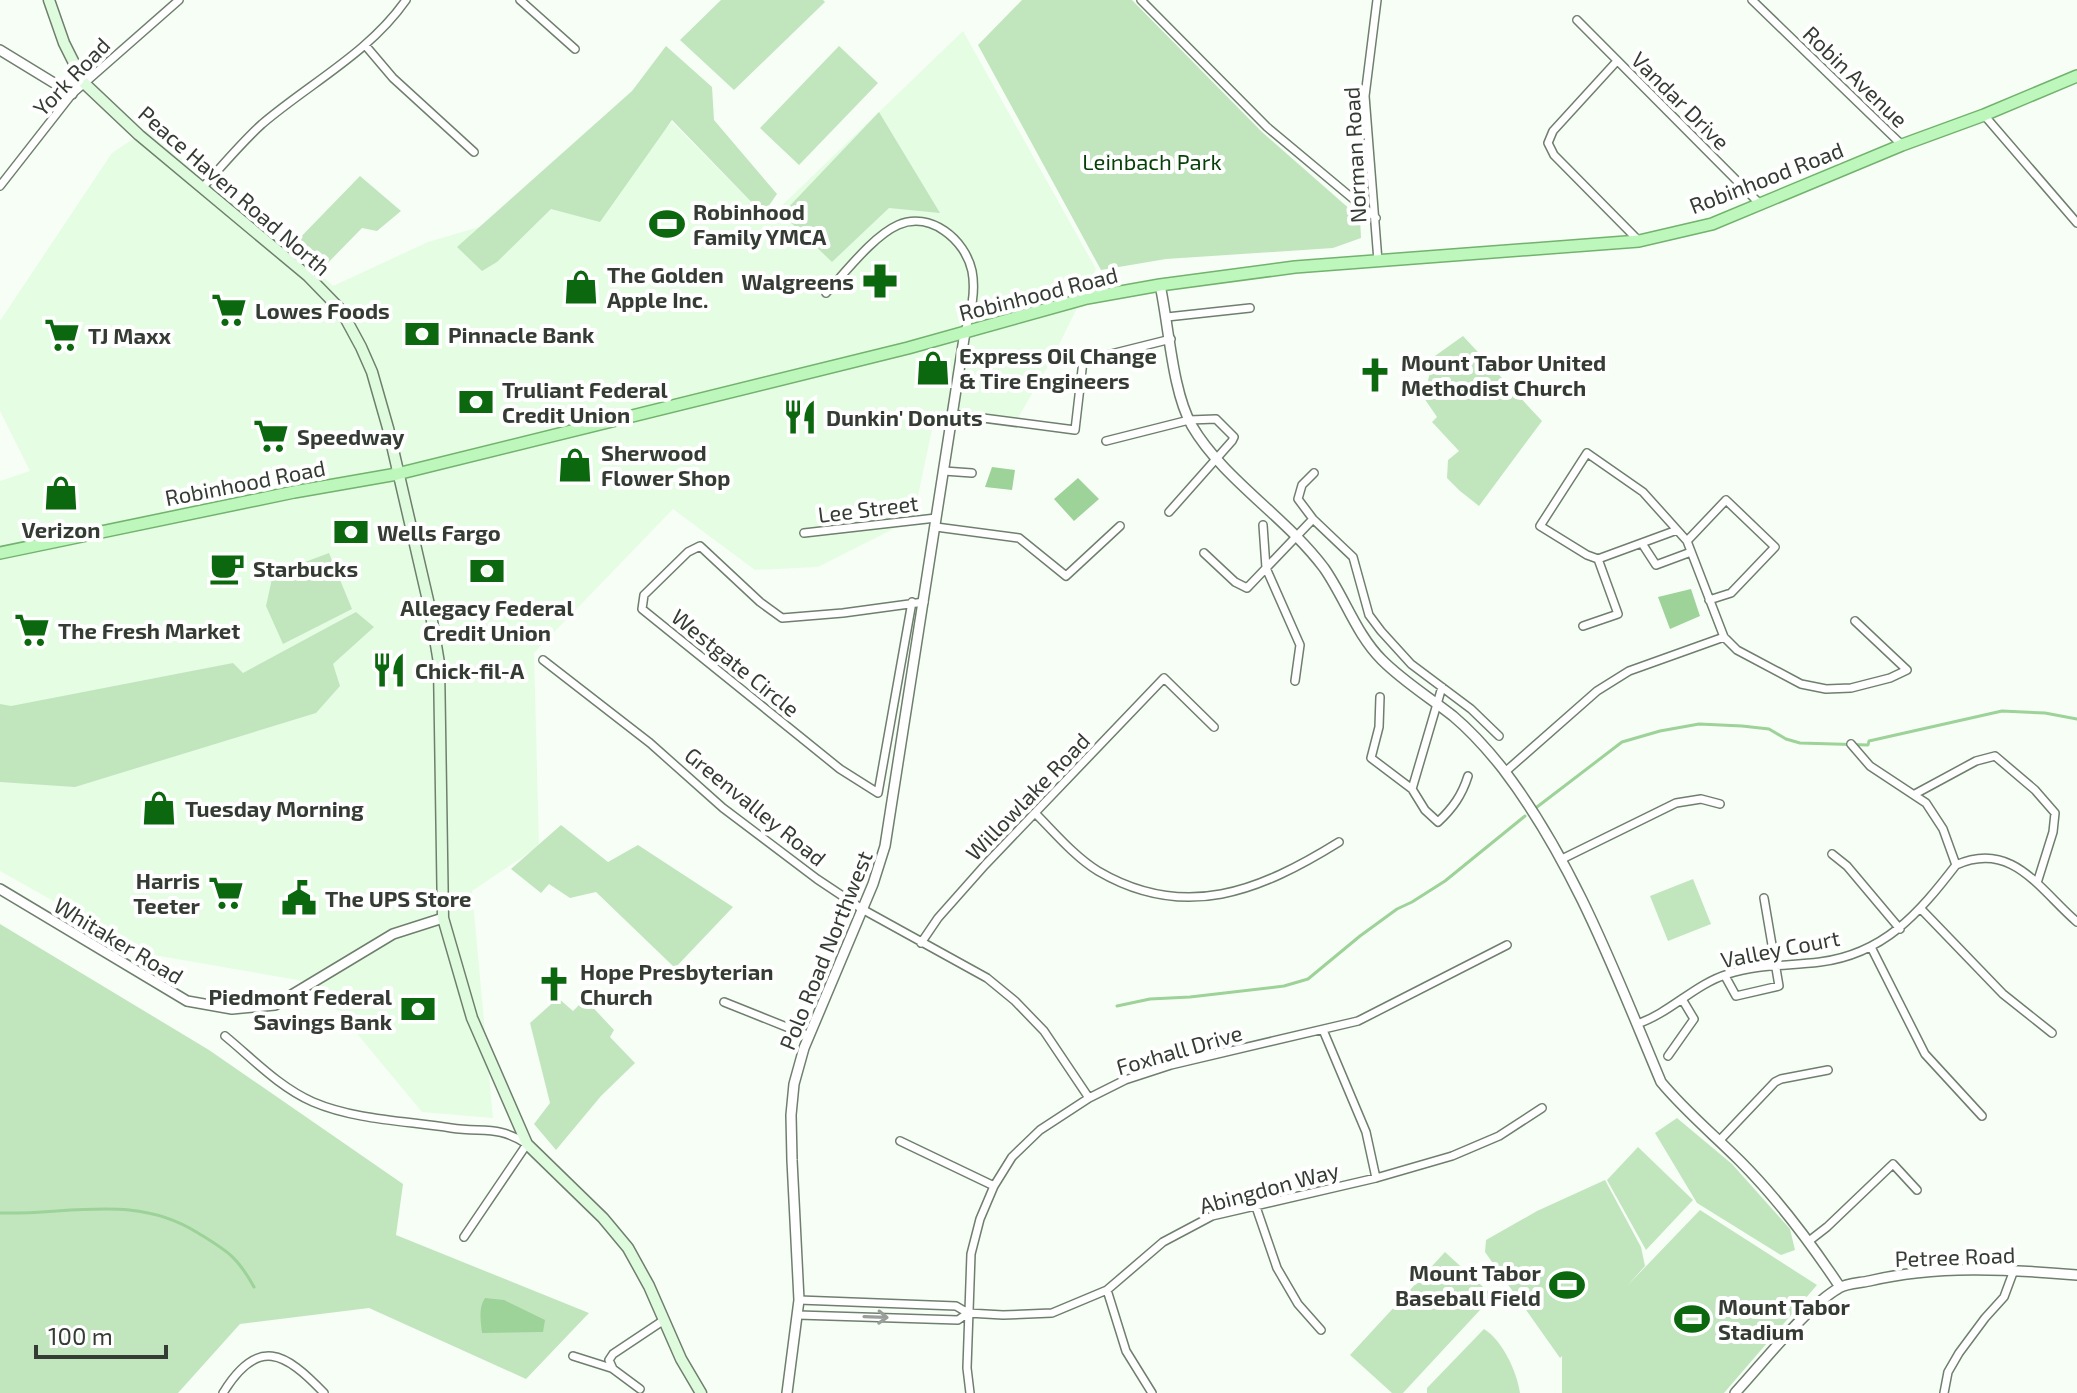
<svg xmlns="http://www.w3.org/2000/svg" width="2077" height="1393" font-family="'Exo 2',sans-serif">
<rect width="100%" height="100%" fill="#f7fef6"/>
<path fill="#e5fde3" d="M963,31l133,238 -43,88 -35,61 -85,7 -20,94 -95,48 -63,3 -82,-61 -139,144 5,193 -67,45 21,227 -71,-6 -107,-129 -167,-29 -148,-83v-390l30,-10 -30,-60v-90l112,-168 45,-30 176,163 95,-44 174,-51 70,-69 96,97z"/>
<path fill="#c1e6be" d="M721,0h102l2,2 -91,88 -54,-50z
M1022,0h110l130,132 98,86 1,20 -28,10 -167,11 -65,11 -123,-225z
M666,46l46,41 2,33 63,74 -14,20 -91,-94 -72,102 -49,-13 -54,53 -15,9 -25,-24 175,-156z
M839,46l39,37 -79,82 -39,-37z
M879,112l61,101 -51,-5 -57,54 -50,-48z
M360,176l41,35 -24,20 -15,-3 -42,43 -29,-24z
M1463,336l79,85 -63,85 -19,-15 -13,-13 1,-18 11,-9 -27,-29 5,-5 -13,-19 6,-26 -5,-9z
M329,553l23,56 -69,35 -17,-38 7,-32z
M356,612l18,15 -41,37 7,22 -24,27 -241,74 -75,-5v-78l11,2 222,-43 10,10z
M561,825l47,37 30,-17 95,62 -58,61 -79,-76 -26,6 -21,-14 -8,9 -30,-24z
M1693,879l18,45 -43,17 -18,-45z
M0,924l209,126 194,134 -7,51 193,78 -63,66 -157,-71 -129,16 -62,69h-178z
M558,998l15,13 12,-12 29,31 -4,7 25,26 -34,33 -45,54 -22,-26 16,-21 -20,-80z
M1677,1118l55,46 58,65 5,21 -14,5 -84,-52 -42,-70z
M1638,1147l55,53 -47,50 -39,-70z
M1605,1180l36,67 4,19 -18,20 73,-76 117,75 -93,108h-162v-37l-2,2 -75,-106 1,-12 51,-29z
M1445,1252l48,44 -90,97h-11l-42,-38z
M1484,1329c19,12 33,43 36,64h-93v-5z"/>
<path fill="#9dd299" d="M992,467l23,3 -3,20 -27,-3z
M1078,478l21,21 -25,22 -20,-22z
M1691,589l9,27 -30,13 -12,-32z
M485,1298l19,2 41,20 -2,12 -61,1c-1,-11 -4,-25 3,-35z"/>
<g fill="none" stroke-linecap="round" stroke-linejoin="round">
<path stroke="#9dd299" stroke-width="3" d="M1537,807l85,-65 38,-11 39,-7 43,2 27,3 17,10 14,4 68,2 1,-4 133,-30 43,2 32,6
M1117,1006l33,-7 40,-2 94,-11 24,-7 52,-43 37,-27 15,-7 33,-21 80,-65
M0,1213c68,2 136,-20 198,20 29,18 39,23 56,54"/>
<g stroke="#6f7f6d" stroke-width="10">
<path id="minor" d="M520,0l55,49
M1141,0l126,127 109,91
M1377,0l-12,96 13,165
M1752,0l150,145
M1577,20l183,184
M365,45l28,33 81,74
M1617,61l-64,70 -5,12 6,12 85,86
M1984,115l93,108
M0,186l72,-92 107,-94
M203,187c19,-21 38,-44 59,-63 48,-41 107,-71 144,-124
M826,293c19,-20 47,-57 72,-68 32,-14 67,14 74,46 4,21 -1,41 -7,61
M1167,317l83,-9
M952,414l123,16 8,-69 88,-22
M1106,441l83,-21 27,-1 18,18 -2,4 -63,71
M944,471l28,2
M1314,473l-12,12 -4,14 15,20 40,38 16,58 12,16 30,33 60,45 28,27
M1263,525l3,43 34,77 -5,36
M936,527l83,11 47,38 54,-50
M804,533l132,-15
M1687,541l39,-41 49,47 -44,46 -22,7
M1643,545l13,20 35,-13
M1204,553l31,29 12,6 66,-69
M1598,559l79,-29
M912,602l-34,191 -38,-24 -198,-160 2,-14 44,-43 12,-6 60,56 22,16 61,-5 81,-11
M1583,626l35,-12 -20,-55 -11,-4 -47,-29 47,-73 56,39 44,49 37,96 13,13 64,34 25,5 25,-1 39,-10 17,-8 -52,-49
M543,660l107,83 73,65 94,71 45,30 125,69 28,23 29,30 45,67
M1442,687l-30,102 13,21 13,12c15,-14 24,-27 30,-46
M1380,697l-1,30 -8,31 41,31
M1851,744l19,22 56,37 17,26 13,36
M1505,772l92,-81 32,-20 95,-34
M1915,794l61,-33 19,-5 40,34 20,23 -2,19 -16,51
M1035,813c19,19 40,44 63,58 87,51 162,20 241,-29
M1832,854l15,12 53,63
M1562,859l114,-56 25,-4 19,5
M1956,865c56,-25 83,24 121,57
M1921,909l82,85 49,39
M921,943l17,-25 47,-53 179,-187 50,49
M1871,947l54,107 57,62
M1725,976l11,20 43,-10 -15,-88
M724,1002l85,34
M1637,1024c33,-11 58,-40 91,-50 31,-10 61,-8 92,-12 64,-8 99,-49 136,-97
M1323,1030l43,102 10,46
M225,1036c28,23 54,51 88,66 42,18 94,19 138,26 32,5 47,-3 76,16l-63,93
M1668,1056l26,-37 -12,-20
M900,1141l94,45
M1719,1141l56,-59 6,-3 47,-9
M1255,1204l22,64 21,36 23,26
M1809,1241l18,-14 66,-63 24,26
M1107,1290l19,61 26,42
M799,1300l157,6 12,7 35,2 49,-2 55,-23 56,-48 49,-26 164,-38 76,-22 47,-20 43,-28
M798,1315l160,5 10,-7
M573,1356l38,12
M640,1389l-27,-20 -4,-9 4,-6 51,-34
M223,1393c35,-57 62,-41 101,0
M970,1393l-3,-25 4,-114 9,-35 14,-33 18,-29 28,-27 49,-32 36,-18 46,-15 187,-44 149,-76
M1944,1393l4,-21 11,-19 26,-35 19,-21 10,-27"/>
</g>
<g stroke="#6f7f6d" stroke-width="12">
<path id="tertiary" d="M0,50l72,44
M1160,285c9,41 12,106 32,141 31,53 94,91 132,142 21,30 32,66 58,92 22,22 47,37 71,56 19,16 35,34 50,53 71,93 113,206 158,313 24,29 53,53 79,79 38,38 70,81 100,126
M0,889l187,112 45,8 43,-4 118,-71 50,-16
M787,1393l12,-93 -7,-140 -1,-45 3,-31 10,-36 69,-164 12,-38 80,-514
M1735,1393c27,-29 72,-87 104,-105 8,-5 21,-5 30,-7 67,-16 139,-12 208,-6"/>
</g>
<g stroke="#6f7f6d" stroke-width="13">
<path id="secondary" d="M49,0l15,43 20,40 55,52 169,141 33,34 20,37 11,25 16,56 42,181 9,54 4,255 29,100 55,126 76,74 25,30 21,38 32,73 20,34"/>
</g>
<g stroke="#72b26e" stroke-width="14">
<path id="primary" d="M0,553l294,-61 103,-18 511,-126 179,-50 73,-13 135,-18 344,-26 73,-17 190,-79 82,-30 93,-39"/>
</g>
<use href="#minor" stroke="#fff" stroke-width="7"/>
<use href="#tertiary" stroke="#fff" stroke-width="9"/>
<use href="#secondary" stroke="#dffbdd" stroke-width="10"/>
<use href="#primary" stroke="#bef7bb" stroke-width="11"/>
</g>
<defs><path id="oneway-shaft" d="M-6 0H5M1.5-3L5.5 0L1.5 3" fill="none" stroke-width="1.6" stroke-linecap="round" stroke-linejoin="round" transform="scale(2)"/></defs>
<use stroke="#9a9e9a" href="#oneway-shaft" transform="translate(876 1317) rotate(2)"/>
<defs>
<g id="stadium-bare" transform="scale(2.76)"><path d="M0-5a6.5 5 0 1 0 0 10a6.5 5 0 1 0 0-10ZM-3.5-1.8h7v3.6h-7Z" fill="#0c680f" stroke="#fff" stroke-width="2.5" paint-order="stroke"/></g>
<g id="pharmacy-bare" transform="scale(2.76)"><path d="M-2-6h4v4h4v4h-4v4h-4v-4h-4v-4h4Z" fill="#0c680f" stroke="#fff" stroke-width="2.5" paint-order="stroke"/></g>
<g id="shop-bare" transform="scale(2.76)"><path d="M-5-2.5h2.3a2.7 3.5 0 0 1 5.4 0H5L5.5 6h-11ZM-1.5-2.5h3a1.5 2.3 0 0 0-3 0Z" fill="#0c680f" stroke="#fff" stroke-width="2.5" paint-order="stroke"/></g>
<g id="supermarket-bare" transform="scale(2.76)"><path d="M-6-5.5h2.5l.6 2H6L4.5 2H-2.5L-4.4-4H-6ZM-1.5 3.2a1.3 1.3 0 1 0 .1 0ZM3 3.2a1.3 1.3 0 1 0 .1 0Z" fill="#0c680f" stroke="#fff" stroke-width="2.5" paint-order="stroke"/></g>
<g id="bank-bare" transform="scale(2.76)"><path d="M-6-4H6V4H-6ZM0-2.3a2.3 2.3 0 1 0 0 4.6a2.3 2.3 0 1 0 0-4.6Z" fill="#0c680f" stroke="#fff" stroke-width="2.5" paint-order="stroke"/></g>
<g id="church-bare" transform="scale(2.76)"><path d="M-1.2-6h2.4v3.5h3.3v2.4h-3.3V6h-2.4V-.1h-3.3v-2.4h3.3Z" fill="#0c680f" stroke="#fff" stroke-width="2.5" paint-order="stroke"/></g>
<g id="restaurant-bare" transform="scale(2.76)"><path d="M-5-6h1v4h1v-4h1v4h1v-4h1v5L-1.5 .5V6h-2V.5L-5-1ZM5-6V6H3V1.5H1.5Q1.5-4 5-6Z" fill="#0c680f" stroke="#fff" stroke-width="2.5" paint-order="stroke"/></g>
<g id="cafe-bare" transform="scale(2.76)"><path d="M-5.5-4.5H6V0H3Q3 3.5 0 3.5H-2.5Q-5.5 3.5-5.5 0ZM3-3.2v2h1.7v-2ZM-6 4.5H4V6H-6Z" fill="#0c680f" stroke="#fff" stroke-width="2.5" paint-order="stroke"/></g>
<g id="civic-bare" transform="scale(2.76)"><path d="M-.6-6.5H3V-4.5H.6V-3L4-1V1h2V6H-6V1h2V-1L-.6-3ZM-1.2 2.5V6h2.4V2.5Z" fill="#0c680f" stroke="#fff" stroke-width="2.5" paint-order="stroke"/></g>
</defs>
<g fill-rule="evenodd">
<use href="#stadium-bare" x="667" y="224"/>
<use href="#pharmacy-bare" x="880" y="281"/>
<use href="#shop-bare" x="581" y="287"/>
<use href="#supermarket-bare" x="229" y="310"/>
<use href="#bank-bare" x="422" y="334"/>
<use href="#supermarket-bare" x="62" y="335"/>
<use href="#shop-bare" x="933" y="368"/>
<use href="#church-bare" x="1375" y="375"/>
<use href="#bank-bare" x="476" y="402"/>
<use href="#restaurant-bare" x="800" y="417"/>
<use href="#supermarket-bare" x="271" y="436"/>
<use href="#shop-bare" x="575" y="465"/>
<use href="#shop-bare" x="61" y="493"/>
<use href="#bank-bare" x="351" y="532"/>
<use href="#cafe-bare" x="227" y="568"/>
<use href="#bank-bare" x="487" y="571"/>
<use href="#supermarket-bare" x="32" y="630"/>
<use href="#restaurant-bare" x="389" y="670"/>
<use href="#shop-bare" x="159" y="808"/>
<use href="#supermarket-bare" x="226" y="893"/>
<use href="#civic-bare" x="299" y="898"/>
<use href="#church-bare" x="554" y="984"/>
<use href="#bank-bare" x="418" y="1009"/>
<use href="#stadium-bare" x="1567" y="1285"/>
<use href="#stadium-bare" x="1692" y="1319"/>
</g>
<g text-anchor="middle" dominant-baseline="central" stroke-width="8" stroke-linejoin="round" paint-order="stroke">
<g font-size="22" fill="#353c34" stroke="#fff">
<text transform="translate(71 76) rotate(-46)">York Road</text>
<text transform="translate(1856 76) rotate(44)">Robin Avenue</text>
<text transform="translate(1681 100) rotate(45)">Vandar Drive</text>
<text transform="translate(1354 155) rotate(-93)">Norman Road</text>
<text transform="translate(1766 177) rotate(-21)">Robinhood Road</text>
<text transform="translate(235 190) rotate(41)">Peace Haven Road North</text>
<text transform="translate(1038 293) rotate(-14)">Robinhood Road</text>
<text transform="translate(245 482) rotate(-11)">Robinhood Road</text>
<text transform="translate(868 508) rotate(-7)">Lee Street</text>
<text transform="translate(736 662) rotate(39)">Westgate Circle</text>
<text transform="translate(1027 796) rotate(-46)">Willowlake Road</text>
<text transform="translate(756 806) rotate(39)">Greenvalley Road</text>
<text transform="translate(119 940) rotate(31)">Whitaker Road</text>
<text transform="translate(1780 948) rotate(-11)">Valley Court</text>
<text transform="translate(825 950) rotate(-68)">Polo Road Northwest</text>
<text transform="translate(1179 1049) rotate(-16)">Foxhall Drive</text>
<text transform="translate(1269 1187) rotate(-15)">Abingdon Way</text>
<text transform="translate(1955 1256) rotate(-2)">Petree Road</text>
</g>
<g font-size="22" fill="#073f08" stroke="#fff">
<text x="1152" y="161">Leinbach Park</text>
</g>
<g font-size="22" font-weight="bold" fill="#353c34" stroke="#fff" text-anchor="start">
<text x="693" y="211">Robinhood<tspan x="693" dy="25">Family YMCA</tspan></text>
<text x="607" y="274">The Golden<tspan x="607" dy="25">Apple Inc.</tspan></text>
<text x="854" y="281" text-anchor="end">Walgreens</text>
<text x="255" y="310">Lowes Foods</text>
<text x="448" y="334">Pinnacle Bank</text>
<text x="88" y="335">TJ Maxx</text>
<text x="959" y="355">Express Oil Change<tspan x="959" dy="25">&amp; Tire Engineers</tspan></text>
<text x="1401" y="362">Mount Tabor United<tspan x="1401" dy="25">Methodist Church</tspan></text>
<text x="502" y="389">Truliant Federal<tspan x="502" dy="25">Credit Union</tspan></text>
<text x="826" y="417">Dunkin' Donuts</text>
<text x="297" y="436">Speedway</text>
<text x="601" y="452">Sherwood<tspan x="601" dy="25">Flower Shop</tspan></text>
<text x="61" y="529" text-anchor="middle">Verizon</text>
<text x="377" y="532">Wells Fargo</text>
<text x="253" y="568">Starbucks</text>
<text x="487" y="607" text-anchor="middle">Allegacy Federal<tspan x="487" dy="25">Credit Union</tspan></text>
<text x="58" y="630">The Fresh Market</text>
<text x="415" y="670">Chick-fil-A</text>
<text x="185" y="808">Tuesday Morning</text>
<text x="200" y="880" text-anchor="end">Harris<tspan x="200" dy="25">Teeter</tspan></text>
<text x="325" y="898">The UPS Store</text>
<text x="580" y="971">Hope Presbyterian<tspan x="580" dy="25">Church</tspan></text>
<text x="392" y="996" text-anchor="end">Piedmont Federal<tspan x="392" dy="25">Savings Bank</tspan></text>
<text x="1541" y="1272" text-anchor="end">Mount Tabor<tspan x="1541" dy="25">Baseball Field</tspan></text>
<text x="1718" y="1306">Mount Tabor<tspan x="1718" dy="25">Stadium</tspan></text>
</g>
</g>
<path d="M36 1345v12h130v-12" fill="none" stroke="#353c34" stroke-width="4"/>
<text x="48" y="1345" font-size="24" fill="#353c34" stroke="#ffffff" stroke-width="6" paint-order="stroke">100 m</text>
</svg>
